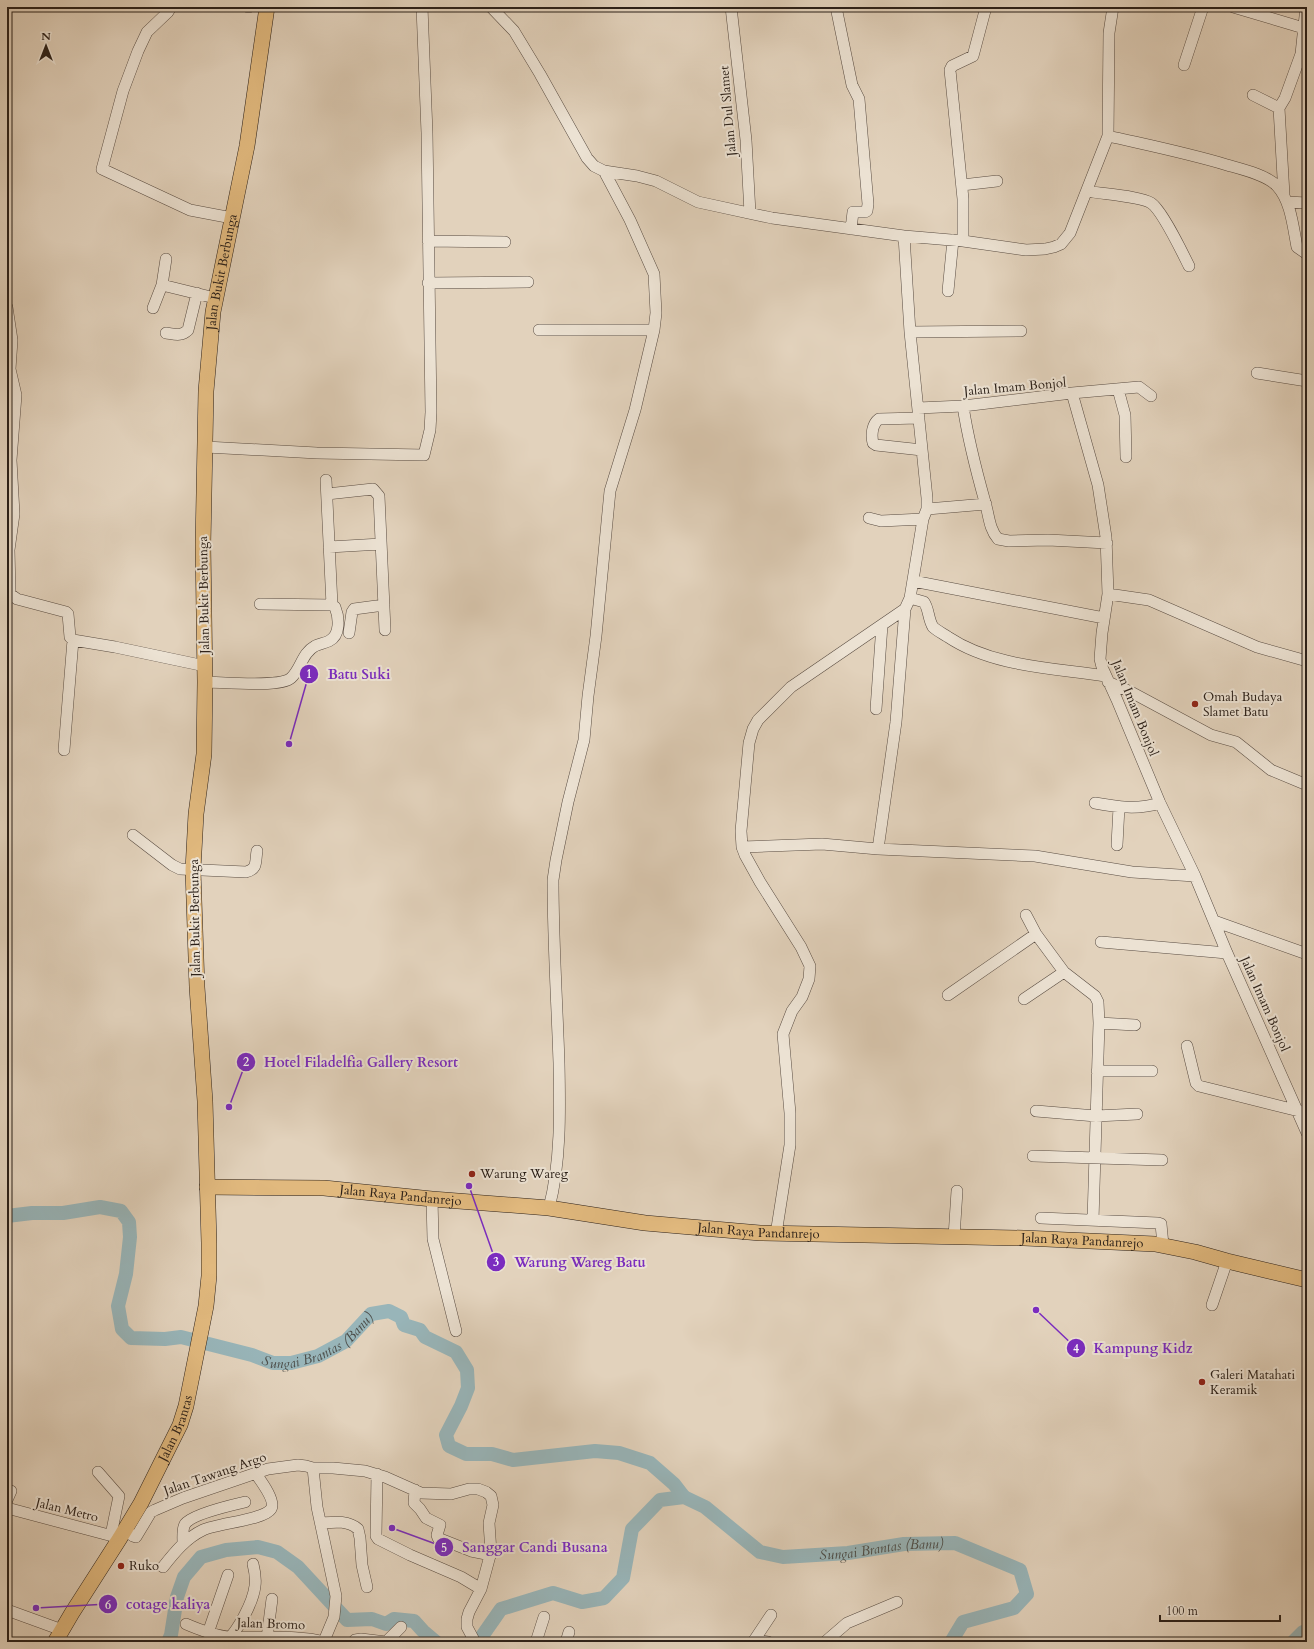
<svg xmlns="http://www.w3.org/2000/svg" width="1314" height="1649" font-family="Cardo,serif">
<rect width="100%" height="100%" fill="#e2d2bc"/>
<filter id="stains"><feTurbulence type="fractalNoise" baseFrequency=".005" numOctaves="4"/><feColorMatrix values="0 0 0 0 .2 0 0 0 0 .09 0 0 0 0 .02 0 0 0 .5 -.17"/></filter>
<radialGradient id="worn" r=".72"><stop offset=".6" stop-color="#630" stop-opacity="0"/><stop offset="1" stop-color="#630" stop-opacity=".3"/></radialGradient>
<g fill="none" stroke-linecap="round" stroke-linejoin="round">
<g stroke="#98b5b9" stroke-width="14">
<path id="s1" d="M7,1216l25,-3h31l37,-6 21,4 8,11 1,15 -4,37 -8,32 4,23 9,9 34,1 16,-2 71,18 21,8h18l27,-7 28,-15 25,-27 18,-3 12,6 3,8 16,5 5,7 31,15 11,18 1,18 -7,18 -15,29 3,11 17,8h26l21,6 82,-9 24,2 31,10 24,21 10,13"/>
<path d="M168,1642l3,-7 6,-38 7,-20 17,-20 25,-7 32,-3 19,5 21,15 49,53 25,-1 14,5 8,-5 20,2 9,10 13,11"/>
<path id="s2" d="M478,1642l23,-33 52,-16 29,9 22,-4 19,-20 9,-49 28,-29 24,-3 21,10 55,45 23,5 65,-4 56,-9 51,-1 65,27 7,24 -13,14 -51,14 -12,20"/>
<path d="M1293,1642l10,-10 4,-1"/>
</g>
<g stroke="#594c42" stroke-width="12">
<path id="minor" d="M171,7l-3,5 -21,20 -9,19 -15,40 -21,78 88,41 42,8
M248,7h1
M491,7l23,24 26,43 47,84 7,8 10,5 33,5 19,5 42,21 74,16 132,18 59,5 63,9 19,-1 9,-2 7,-3 9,-11 38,-97 1,-103 4,-26
M731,7l15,133 4,73
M836,7l16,78 7,14 9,105 -1,7 -2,1h-12l-2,17
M1233,7l74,22
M1184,65l19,-58
M1253,95l26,13
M1108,136c39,9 79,17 119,29 14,4 40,10 50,21 14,15 16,41 20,61l10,7
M962,185l35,-4
M1087,191c14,3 53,5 64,12 11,7 31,49 38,63
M1284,195l-5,-87 6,-10 16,-44 5,-47
M1287,202l20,1
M428,241l77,1
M963,241v-42l-13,-129 2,-4 21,-10 13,-49
M428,283l100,-1
M162,285l53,13
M948,291l5,-51
M7,307l5,33 -2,29 6,26 -5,65 3,54 -5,36 1,43
M153,308l9,-23 4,-26
M539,330h115
M910,332l111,-1
M166,333c8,1 15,4 22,-3l9,-37
M1257,373l50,8
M1118,389l7,26 1,42
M1072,393l67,-6 12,9
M963,406c5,33 13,64 22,96 4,13 4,27 13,37l11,2 39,-1 59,3
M918,408l45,-2 109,-13 26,92 8,52 2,57 -6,39 -2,26 2,8 15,33 43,103 35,73 32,77 80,180
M919,418l-40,1c-7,5 -8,16 -6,24l3,2 46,5
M206,447l111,6 107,2 6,-25 1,-18 -4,-279 -5,-126
M326,480l6,125
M327,494l46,-5 6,7 6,134
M927,509l59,-5
M869,518l12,3 42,-2
M329,547l52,-3
M913,581l191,37
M7,592l10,7 49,13 2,2 2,23 3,3 -9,110
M1108,594l41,6 108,47 50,14
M910,598l14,4c5,7 4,17 9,25 4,4 11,7 15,10 45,30 106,31 157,39
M905,609l-9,113 -18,127 157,7 97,16 63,4
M349,633l3,-21 2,-3 30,-4
M73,640l42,7 90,19
M205,682c16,0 75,6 86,-4 10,-9 11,-25 24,-32 4,-2 10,-3 14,-5 12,-6 10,-24 6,-34l-3,-2 -72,-1
M1108,682l23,10 80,43 25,7 35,28 36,15
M876,709l6,-84
M1095,803c22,4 43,7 65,0
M133,835l39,30 8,4 66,3c12,-3 9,-10 11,-21
M1117,845l2,-38
M742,847l80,-3 56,5
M1214,921l93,33
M1036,934l28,38
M1101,942l126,11
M948,995l88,-61 -10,-19
M1024,999l40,-27 31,24 3,6 1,21 -6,197
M1099,1023l36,2
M1187,1046l9,37 3,3 108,27
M1097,1071h55
M1036,1111l60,5 41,-2
M1033,1156l129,4
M432,1199l1,40 23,92
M549,1208c12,-46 11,-97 10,-145 -2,-61 -6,-122 -6,-183l3,-20 12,-58 16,-62 4,-44 8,-60 14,-145 25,-81 19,-80 2,-17 -2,-39 -24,-54 -26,-49
M1041,1218l117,5 3,1 2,21
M776,1234l14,-89v-32l-7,-79 9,-23 10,-14 7,-18 1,-13 -9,-19 -41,-65 -15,-27 -3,-8 -1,-16 8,-88 4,-14 5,-9 33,-33 114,-78 5,-11 13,-79 4,-10v-11l-17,-166 -6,-96
M954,1237l3,-46
M1212,1305l15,-44
M313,1468l4,39 19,89 -2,21 -10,24
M98,1472l21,24 -8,39
M377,1474l-1,62 2,3 32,16 51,22 20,12
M415,1490l-1,13 6,6 6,9 14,7 -3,10 1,3 33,13 20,4
M7,1500l4,-9
M7,1508l113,30
M321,1523c13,-1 27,-3 37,6l2,9 2,27 5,22
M125,1530l8,6 3,1 15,-25 4,-2 28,-12 85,-29 30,-4 8,1 7,2h20l32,3 20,6 36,16 30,1 18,-5h9l8,3 5,4 2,9 -4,18 2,29 -10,37 -12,23 -2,7v8l8,15
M183,1543c0,-5 -1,-14 2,-19 7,-10 47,-19 60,-22
M163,1567c11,-14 23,-29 40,-37 15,-7 61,-10 68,-21 5,-8 -10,-28 -15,-35
M7,1610l55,20
M186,1624c14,6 29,12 44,13 32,2 65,-3 95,5
M208,1633l20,-58
M267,1638l5,-39
M754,1640l14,2
M226,1642c12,-12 27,-39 29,-56 1,-7 0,-14 -2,-22
M353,1642l2,-2 6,-1 25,3 15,-15
M536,1642l8,-25
M566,1642l3,-10
M753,1642l18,-27
M825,1642l22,-19 50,-21"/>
</g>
<g stroke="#2b2019" stroke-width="16">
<g id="major">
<path id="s3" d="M207,1187l117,1 108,11 117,9 96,15 115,10 264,5 131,6 40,8 32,9 80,19"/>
<path id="s4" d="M55,1642l17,-29 48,-75 21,-35 39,-78 6,-19 20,-100 3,-30v-33l-4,-142 -8,-114 -4,-117 3,-56 8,-60 1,-72 -2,-137 3,-154 7,-79 34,-166 20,-139"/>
</g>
</g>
<use href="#minor" stroke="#ece2d3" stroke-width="11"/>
<use href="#major" stroke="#e1b97e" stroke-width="15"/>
</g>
<g fill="#8f2418" stroke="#ece2d3" stroke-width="1.5">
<circle cx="1195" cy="704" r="4"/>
<circle cx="472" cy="1174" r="4"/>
<circle cx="1202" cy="1382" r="4"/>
<circle cx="121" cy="1566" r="4"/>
</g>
<g text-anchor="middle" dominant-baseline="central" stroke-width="4" stroke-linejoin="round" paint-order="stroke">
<g font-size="13" fill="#2b2019" stroke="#ece2d3">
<text transform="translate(728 111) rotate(-95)">Jalan Dul Slamet</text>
<text stroke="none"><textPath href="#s4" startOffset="1409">Jalan Bukit Berbunga</textPath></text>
<text transform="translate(1015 387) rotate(-5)">Jalan Imam Bonjol</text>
<text transform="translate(204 595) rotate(-91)">Jalan Bukit Berbunga</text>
<text transform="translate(1135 708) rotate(68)">Jalan Imam Bonjol</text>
<text transform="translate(195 918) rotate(-91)">Jalan Bukit Berbunga</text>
<text transform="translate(1265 1004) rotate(66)">Jalan Imam Bonjol</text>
<text stroke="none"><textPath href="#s3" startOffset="194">Jalan Raya Pandanrejo</textPath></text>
<text stroke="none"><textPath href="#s3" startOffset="554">Jalan Raya Pandanrejo</textPath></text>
<text stroke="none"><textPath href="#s3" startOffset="878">Jalan Raya Pandanrejo</textPath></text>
<text stroke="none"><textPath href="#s4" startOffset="246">Jalan Brantas</textPath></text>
<text transform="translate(215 1474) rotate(-19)">Jalan Tawang Argo</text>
<text transform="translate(67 1510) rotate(14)">Jalan Metro</text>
<text transform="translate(271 1624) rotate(2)">Jalan Bromo</text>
</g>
<g font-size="13" fill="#2b2019" stroke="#ece2d3" text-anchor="start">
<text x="1203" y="697">Omah Budaya<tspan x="1203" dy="15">Slamet Batu</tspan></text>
<text x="480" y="1174">Warung Wareg</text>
<text x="1210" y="1375">Galeri Matahati<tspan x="1210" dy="15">Keramik</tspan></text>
<text x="129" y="1566">Ruko</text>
</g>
<g font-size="14" font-style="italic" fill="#4c4d49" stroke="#ece2d3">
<text stroke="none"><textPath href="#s1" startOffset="447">Sungai Brantas (Banu)</textPath></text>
<text stroke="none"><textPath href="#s2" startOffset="506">Sungai Brantas (Banu)</textPath></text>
</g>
</g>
<path fill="none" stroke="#7b2cbf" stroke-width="1.5" d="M289 744L309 674M229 1107L246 1062M469 1186L496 1262M1036 1310L1076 1348M392 1528L444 1547M36 1608L108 1604"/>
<g fill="#7b2cbf" stroke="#ece2d3" stroke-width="1.5">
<circle cx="289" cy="744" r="4"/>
<circle cx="229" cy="1107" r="4"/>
<circle cx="469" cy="1186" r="4"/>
<circle cx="1036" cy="1310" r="4"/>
<circle cx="392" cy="1528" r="4"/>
<circle cx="36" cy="1608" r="4"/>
<circle cx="309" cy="674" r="10"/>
<circle cx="246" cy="1062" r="10"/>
<circle cx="496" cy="1262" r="10"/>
<circle cx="1076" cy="1348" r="10"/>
<circle cx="444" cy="1547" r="10"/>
<circle cx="108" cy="1604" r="10"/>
</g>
<g font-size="12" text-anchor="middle" font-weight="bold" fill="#fff">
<text x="309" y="678">1</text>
<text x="246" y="1066">2</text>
<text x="496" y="1266">3</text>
<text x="1076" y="1353">4</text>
<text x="444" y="1552">5</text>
<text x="108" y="1609">6</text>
</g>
<g font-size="14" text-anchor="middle" font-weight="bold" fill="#7b2cbf" stroke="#ece2d3" stroke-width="4" stroke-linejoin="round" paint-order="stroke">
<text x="359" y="679">Batu Suki</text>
<text x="361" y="1067">Hotel Filadelfia Gallery Resort</text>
<text x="580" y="1267">Warung Wareg Batu</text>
<text x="1143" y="1353">Kampung Kidz</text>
<text x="535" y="1552">Sanggar Candi Busana</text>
<text x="168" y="1609">cotage kaliya</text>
</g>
<rect width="1314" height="1649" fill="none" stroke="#e2d2bc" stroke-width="24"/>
<rect x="8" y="8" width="1298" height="1633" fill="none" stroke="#2b2019" stroke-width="2"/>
<rect x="12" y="12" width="1290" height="1625" fill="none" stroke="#2b2019"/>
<g transform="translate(46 46)" stroke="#ece2d3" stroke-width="3" paint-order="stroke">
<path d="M0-3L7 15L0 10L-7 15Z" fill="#2b2019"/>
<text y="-6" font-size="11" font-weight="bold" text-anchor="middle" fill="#2b2019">N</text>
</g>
<path d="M1160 1615v6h120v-6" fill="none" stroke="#2b2019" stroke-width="2"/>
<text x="1166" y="1615" font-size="12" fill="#2b2019" stroke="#ece2d3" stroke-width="3" paint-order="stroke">100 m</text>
<rect width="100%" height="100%" filter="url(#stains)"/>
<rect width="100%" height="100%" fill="url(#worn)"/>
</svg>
